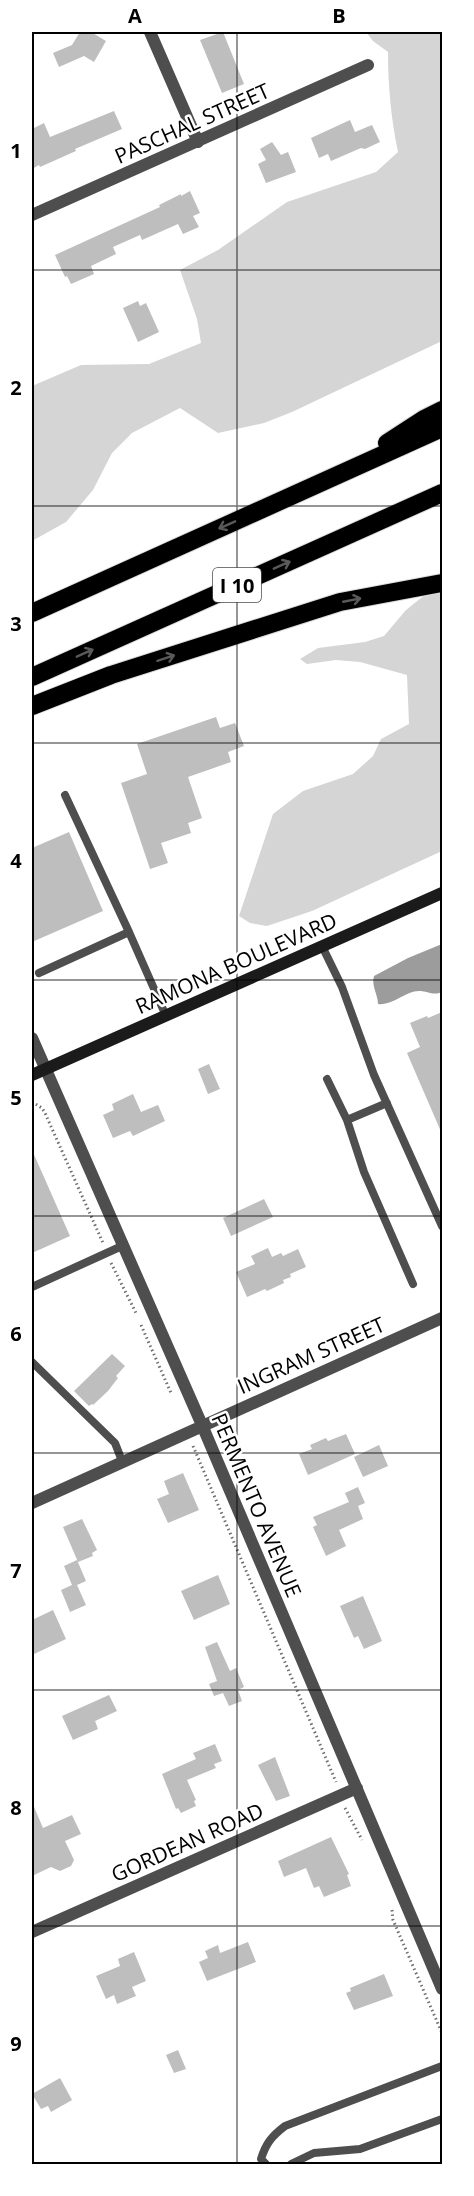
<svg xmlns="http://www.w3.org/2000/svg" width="474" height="2196" font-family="'Open Sans',sans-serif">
<rect width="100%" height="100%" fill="#fff"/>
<path fill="#d5d5d5" d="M366,32h76v309l-150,71 -28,11 -46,10 -38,-25 -48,25 -20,20 -19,37 -27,32 -34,19v-155l49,-21 68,-1 52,-21 -4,-24 -17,-49 38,-20 69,-48 89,-30 22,-20c-7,-34 -10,-66 -10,-100l-15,-11z
M442,591v260l-130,60 -45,15 -17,-3 -11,-7 34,-102 30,-23 50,-17 20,-18 8,-17 28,-15 -2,-49 -47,-13 -24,-2 -29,4 -7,-5 18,-11 47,-6 19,-6 22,-26 20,-16z"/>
<path fill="#9c9c9c" d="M442,944v48c-9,4 -14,-1 -23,-1 -14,0 -26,15 -41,13 0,-9 -7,-19 -4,-28l34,-18z"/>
<path fill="#bebebe" d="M80,32h11l15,9 -12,21 -10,-6 -25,11 -6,-14 19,-8z
M223,32l21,52 -22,9 -22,-53z
M114,111l8,18 -47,20 1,2 -36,16 -1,-2 -7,4v-40l12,-6 6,14z
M350,120l5,12 17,-7 8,17 -15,7 -4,-1 -30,13 -3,-7 -9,4 -8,-20z
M272,142l9,13 7,-3 8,20 -30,11 -8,-19 8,-4 -6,-11z
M190,191l10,22 -7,3 6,11 -16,7 -5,-10 -36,16 -2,-5 -27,12 3,7 -25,12 3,8 -23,10 -4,-8 -2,1 -10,-22 105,-48 -1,-2 22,-11v2z
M138,301l2,5 6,-3 13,29 -21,10 -15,-34z
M216,717l4,11 15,-5 9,23 -16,6 3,10 -43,15 14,41 -14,5 3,10 -30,10 7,20 -18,6 -29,-86 26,-9 -10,-30z
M69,832l34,79 -71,31v-94z
M442,1012v122l-35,-81 13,-6 -10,-24 17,-7 1,2z
M209,1064l11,25 -12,5 -10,-25z
M133,1094l8,18 17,-7 7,16 -32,15 -3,-5 -17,7 -10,-23 11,-5 -2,-6z
M32,1150l38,86 -38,17z
M264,1199l9,18 -42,19 -8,-18z
M268,1248l4,9 9,-4 2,3 15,-7 8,18 -16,7 1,3 -8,3 1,3 -17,8 -2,-2 -18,8 -11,-25 19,-8 -4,-8z
M112,1354l13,12 -9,10 2,2 -10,13 -15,14 -1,-1 -3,2 -15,-15z
M346,1434l9,20 -47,21 -9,-21 13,-5 -2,-4 16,-7 2,3z
M379,1445l9,21 -25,11 -9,-20z
M183,1473l16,37 -31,13 -11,-24 12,-5 -5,-13z
M358,1487l7,16 -7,3 5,13 -24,11 7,16 -20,10 -13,-29 4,-2 -4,-8 36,-15 -4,-9z
M82,1519l15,31 -5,3 1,3 -15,6 -15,-35z
M77,1560l9,21 -9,4 9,20 -16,7 -9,-22 11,-5 -8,-19z
M218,1575l12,29 -36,16 -13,-29z
M363,1596l19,45 -18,8 -6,-13 -4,2 -14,-32z
M53,1610l13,29 -34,16v-35z
M217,1642l13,29 6,-3 8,19 -6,3 4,11 -13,5 -6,-13 -9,3 -5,-12 8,-3 -12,-34z
M109,1695l8,16 -22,10 3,8 -25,11 -11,-24z
M215,1744l7,17 -8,3 2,4 -29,12 9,20 -2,1 2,5 -15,7 -3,-5 -2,1 -14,-35 34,-15 -3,-6z
M275,1757l15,39 -14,5 -18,-36z
M32,1802l11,26 29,-13 9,19 -16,7 9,19 -3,6 -11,5 -9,-4 -19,9z
M331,1837l18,37 -2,1 4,11 -27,11 -5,-11 -5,2 -8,-20 -22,9 -6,-16z
M248,1942l8,20 -49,19 -8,-19 9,-4 -3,-7 13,-6 2,8z
M134,1952l12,29 -14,6 4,9 -19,8 -3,-9 -8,4 -10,-23 24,-10 -2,-7z
M384,1974l9,22 -39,14 -8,-17 5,-2 -1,-3z
M178,2050l8,19 -12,4 -8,-18z
M60,2078l12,22 -21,12 -3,-6 -7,3 -9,-15z"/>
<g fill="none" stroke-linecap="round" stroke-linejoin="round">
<g stroke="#dbdbdb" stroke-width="20">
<path id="highway" d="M387,443l37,-24 18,-9
M32,613l410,-185
M32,677l410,-184
M32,706l79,-31 229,-73 102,-19"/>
</g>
<path stroke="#707070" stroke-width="3" stroke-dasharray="1.5 3" stroke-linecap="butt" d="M32,1102l10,6 3,5 58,130
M111,1263l25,50
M141,1325l30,68
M193,1446l143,336
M345,1808l17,32
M392,1910l1,10 49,113"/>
<path stroke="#4e4e4e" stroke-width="8" d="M65,795l64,137
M322,946l20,41 32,88 68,151
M39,973l90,-41 37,84
M327,1079l20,41
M387,1103l-40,17 17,52 49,112
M32,1287l90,-41
M32,1362l83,81 7,18
M266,2164l-5,-5c5,-16 11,-23 24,-33l157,-60
M291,2164l23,-11 46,-4 82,-30"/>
<path stroke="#4e4e4e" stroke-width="12" d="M150,32l48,110
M32,215l336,-150
M32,1038l170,387 240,564
M32,1503l410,-185
M32,1932l325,-144"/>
<path stroke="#1b1b1b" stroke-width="12" d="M32,1075l410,-182"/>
<use href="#highway" stroke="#000" stroke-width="18"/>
</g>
<defs><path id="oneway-shaft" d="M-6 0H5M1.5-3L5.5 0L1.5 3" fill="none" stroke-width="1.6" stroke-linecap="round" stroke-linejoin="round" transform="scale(1.5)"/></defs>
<g stroke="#595959">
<use href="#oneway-shaft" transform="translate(227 525) rotate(156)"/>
<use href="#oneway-shaft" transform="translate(282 565) rotate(-24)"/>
<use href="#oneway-shaft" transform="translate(352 600) rotate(-11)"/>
<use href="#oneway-shaft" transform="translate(85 653) rotate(-24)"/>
<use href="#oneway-shaft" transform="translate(166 658) rotate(-18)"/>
</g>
<path fill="none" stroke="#000" stroke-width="1.5" stroke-opacity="0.55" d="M237,32v2132M32,270h410M32,506h410M32,743h410M32,980h410M32,1216h410M32,1453h410M32,1690h410M32,1926h410"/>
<g text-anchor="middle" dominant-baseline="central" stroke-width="5" stroke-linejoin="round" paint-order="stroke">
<rect fill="#fff" stroke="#4c4c4c" stroke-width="1.5" x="213" y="568" width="48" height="34" rx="4.5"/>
<g font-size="20" font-weight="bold" fill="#000">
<text x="237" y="585">I 10</text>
</g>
<g font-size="21" fill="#000" stroke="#fff">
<text transform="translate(192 123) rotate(-24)">PASCHAL STREET</text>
<text transform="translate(236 963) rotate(-24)">RAMONA BOULEVARD</text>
<text transform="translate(311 1355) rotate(-24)">INGRAM STREET</text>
<text transform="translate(257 1505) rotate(67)">PERMENTO AVENUE</text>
<text transform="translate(187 1842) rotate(-24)">GORDEAN ROAD</text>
</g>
</g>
<rect width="474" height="2196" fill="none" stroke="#ffffff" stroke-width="66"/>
<rect x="33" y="33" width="408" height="2130" fill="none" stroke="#000" stroke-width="2"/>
<g font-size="20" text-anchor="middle" font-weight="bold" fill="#000">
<text x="135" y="23">A</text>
<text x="339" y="23">B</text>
<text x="16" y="158">1</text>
<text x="16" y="395">2</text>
<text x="16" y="631">3</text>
<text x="16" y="868">4</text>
<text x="16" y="1105">5</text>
<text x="16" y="1341">6</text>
<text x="16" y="1578">7</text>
<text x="16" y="1815">8</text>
<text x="16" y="2051">9</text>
</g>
</svg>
